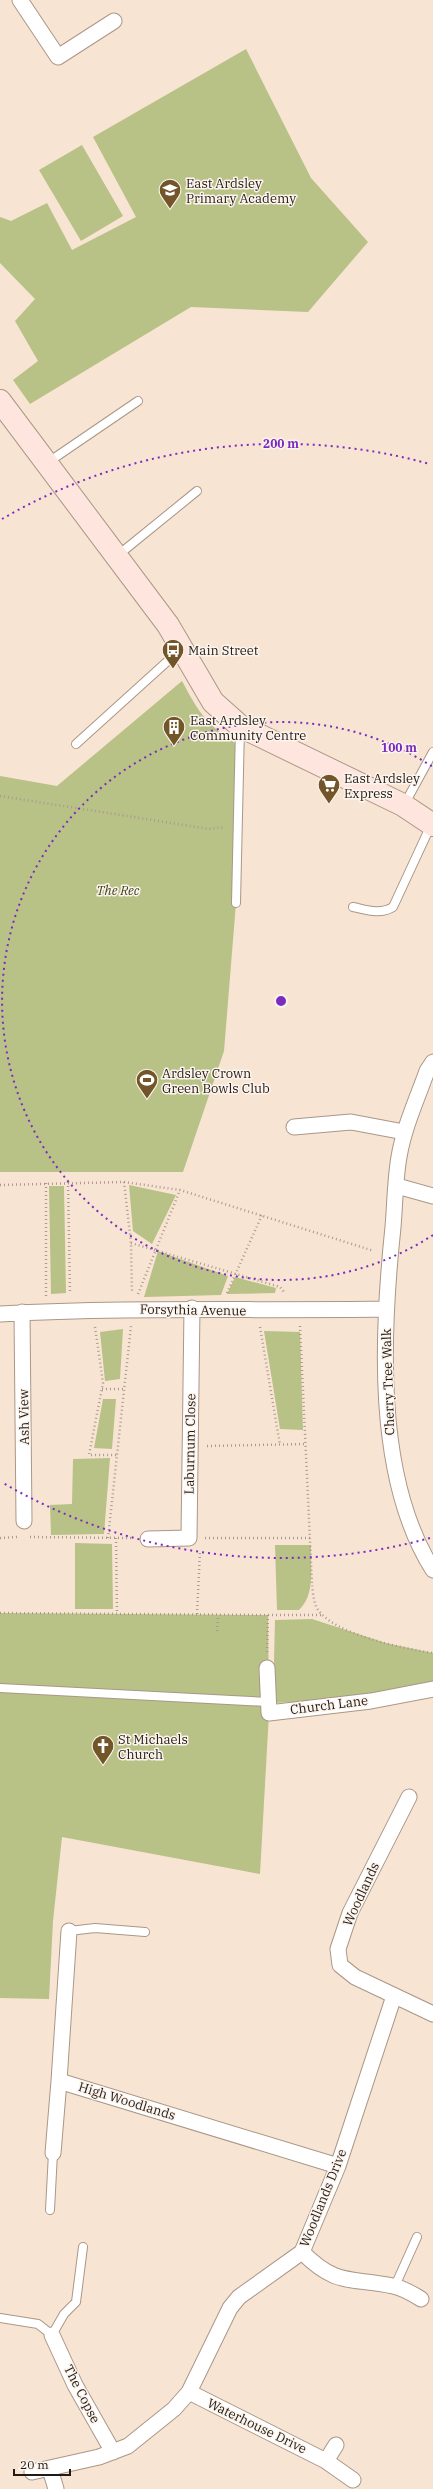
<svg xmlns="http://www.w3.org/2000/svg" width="433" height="2489" font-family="'IBM Plex Serif',serif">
<rect width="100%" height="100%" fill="#f8e4d3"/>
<path fill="#b8c186" d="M246,49l65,129 57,64 -60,70 -117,-5 -161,97 -17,-24 25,-19 -23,-40 20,-22 -35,-36v-46l11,4 36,-18 25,47 64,-33 -43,-80z
M82,145l41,71 -42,25 -42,-71z
M182,681c18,34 25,44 58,65l-4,157 -12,148 -41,121h-183v-396l57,10z
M129,1185l47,10 -24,49 -19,-13z
M49,1186h15l2,107 -15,1z
M158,1251l70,25 -7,19 -77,2z
M235,1277l41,11 -1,5 -48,1z
M123,1329l-3,50 -15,2 -5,-49z
M264,1331l36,1 3,98 -23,-1z
M103,1399h13l-4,50 -18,-1z
M110,1458l-6,76 -53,1 -1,-30 22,-1 1,-45z
M75,1543l37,1 1,65h-38z
M275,1545h36c-1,22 5,49 -12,65h-22z
M0,1613l268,2 1,98 -9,161 -198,-37 -9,84 -4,78 -49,-1z
M312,1619l74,24 47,10v30l-105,17 -55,3 2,-83z"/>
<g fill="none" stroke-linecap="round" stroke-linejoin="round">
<g stroke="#aa9787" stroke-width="10">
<path id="lane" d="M47,463l91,-62
M117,556l80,-65
M76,744l105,-95
M404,805l29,-53
M236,903l4,-175
M353,907c14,3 27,8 40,0l38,-82
M0,1688l268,14
M69,1931l26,-3 50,4
M50,2210l3,-57
M395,2286l22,-49
M0,2318l38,6 14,11 12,-21 12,-12 7,-55"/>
</g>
<g stroke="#aa9787" stroke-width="17">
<path id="street" d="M20,0l38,57 56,-36
M433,1062l-6,9c-10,28 -23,56 -28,86 -4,23 -4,47 -6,70 -11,105 -19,250 40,343
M294,1127l57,-5 53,10
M397,1186l36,10
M22,1312l2,209
M0,1314c128,-7 257,-3 385,-5
M148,1539l41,-1 3,-230
M267,1668l2,45 102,-12 62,-12
M409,1797l-59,116 -12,36 2,16 15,12 78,37
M69,1931l-10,150 279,85
M53,2153l6,-72
M302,2252c35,35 48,25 91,34 10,2 20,8 28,13
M52,2335l23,50 38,67
M189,2392l137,69 27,19
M326,2461l10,-16
M50,2469l6,20
M32,2472l67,-15 29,-11 46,-37 15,-17 41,-84 9,-11 63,-45 36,-86 56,-170"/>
</g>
<g stroke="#aa9787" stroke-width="24">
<path id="secondary" d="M0,401l168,224 45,77 27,24 163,79 30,20"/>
</g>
<path stroke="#aa9b8e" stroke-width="2.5" stroke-dasharray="1 3" stroke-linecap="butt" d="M0,796l209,33 16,-2
M68,1182l2,112
M124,1182l7,61 1,50
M46,1183v113
M0,1185l124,-3 56,8 194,61
M131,1243l149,44 5,6
M227,1293l35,-78
M138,1294l42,-104
M300,1326l12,258c1,7 1,17 5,24 14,26 88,41 116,45
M95,1327l8,56 -14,72h28
M260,1327l20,118
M102,1389h22
M207,1446l99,-2
M30,1537l101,1
M0,1538l17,-1
M108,1538l23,-212
M116,1538l1,75
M205,1538h105
M0,1613l268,2 -1,37
M197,1614l3,-63
M268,1615h55
M217,1631l1,-16"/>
<use href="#lane" stroke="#fff" stroke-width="8"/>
<use href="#street" stroke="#fff" stroke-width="15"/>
<use href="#secondary" stroke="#fee5dd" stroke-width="22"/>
</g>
<g fill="none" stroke="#7b2cbf" stroke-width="2" stroke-dasharray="2 4">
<path d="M433 1235A279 279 0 1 1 433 767"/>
<path d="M430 1538A557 557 0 0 1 3 1483M2 519A557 557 0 0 1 430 464"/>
</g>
<defs>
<g id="school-pin" transform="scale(1.15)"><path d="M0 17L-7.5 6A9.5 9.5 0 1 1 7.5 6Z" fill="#725629" stroke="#fcf4ed"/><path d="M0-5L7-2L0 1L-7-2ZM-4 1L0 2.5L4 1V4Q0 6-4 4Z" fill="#fff"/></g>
<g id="bus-pin" transform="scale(1.15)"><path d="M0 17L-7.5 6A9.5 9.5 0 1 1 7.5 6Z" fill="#725629" stroke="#fcf4ed"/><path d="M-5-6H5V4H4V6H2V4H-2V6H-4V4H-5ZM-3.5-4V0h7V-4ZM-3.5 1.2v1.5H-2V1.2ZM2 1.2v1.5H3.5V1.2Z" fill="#fff"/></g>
<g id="building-pin" transform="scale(1.15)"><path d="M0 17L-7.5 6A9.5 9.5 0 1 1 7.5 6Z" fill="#725629" stroke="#fcf4ed"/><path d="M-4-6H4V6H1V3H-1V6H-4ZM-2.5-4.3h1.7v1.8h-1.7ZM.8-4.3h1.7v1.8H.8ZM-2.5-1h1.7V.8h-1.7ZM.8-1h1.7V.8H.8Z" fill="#fff"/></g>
<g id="supermarket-pin" transform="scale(1.15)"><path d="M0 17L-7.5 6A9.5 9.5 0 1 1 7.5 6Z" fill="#725629" stroke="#fcf4ed"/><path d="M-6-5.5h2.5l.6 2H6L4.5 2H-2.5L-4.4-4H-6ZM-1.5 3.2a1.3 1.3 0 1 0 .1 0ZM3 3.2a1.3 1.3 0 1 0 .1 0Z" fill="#fff"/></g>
<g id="stadium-pin" transform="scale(1.15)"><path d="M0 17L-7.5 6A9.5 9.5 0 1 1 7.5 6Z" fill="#725629" stroke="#fcf4ed"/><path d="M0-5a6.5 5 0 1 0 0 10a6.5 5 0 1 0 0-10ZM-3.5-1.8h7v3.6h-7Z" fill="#fff"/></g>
<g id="church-pin" transform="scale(1.15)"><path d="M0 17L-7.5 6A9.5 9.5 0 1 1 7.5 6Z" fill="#725629" stroke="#fcf4ed"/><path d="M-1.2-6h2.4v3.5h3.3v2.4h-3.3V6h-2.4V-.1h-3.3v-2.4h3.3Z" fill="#fff"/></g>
</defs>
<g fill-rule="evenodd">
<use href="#school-pin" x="170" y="190"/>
<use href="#bus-pin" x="173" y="650"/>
<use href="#building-pin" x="174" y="727"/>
<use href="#supermarket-pin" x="329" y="785"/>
<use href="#stadium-pin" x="147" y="1080"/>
<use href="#church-pin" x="103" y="1746"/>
</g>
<g text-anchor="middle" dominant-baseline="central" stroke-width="3" stroke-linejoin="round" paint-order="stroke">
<g font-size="13" fill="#221b15" stroke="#fcf4ed" text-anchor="start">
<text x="186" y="183">East Ardsley<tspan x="186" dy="15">Primary Academy</tspan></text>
<text x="188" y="650">Main Street</text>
<text x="190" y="720">East Ardsley<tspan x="190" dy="15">Community Centre</tspan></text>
<text x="344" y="778">East Ardsley<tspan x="344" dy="15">Express</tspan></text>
<text x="162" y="1073">Ardsley Crown<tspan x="162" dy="15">Green Bowls Club</tspan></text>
<text x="118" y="1739">St Michaels<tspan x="118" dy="15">Church</tspan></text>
</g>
<g font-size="13" font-style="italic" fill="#3c4217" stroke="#fcf4ed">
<text x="118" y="890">The Rec</text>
</g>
<g font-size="13" fill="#221b15" stroke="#fcf4ed">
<text transform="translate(193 1310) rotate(1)">Forsythia Avenue</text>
<text transform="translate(388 1382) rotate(-92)">Cherry Tree Walk</text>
<text transform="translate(24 1417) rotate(-91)">Ash View</text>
<text transform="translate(190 1444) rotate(-89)">Laburnum Close</text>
<text transform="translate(329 1705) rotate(-7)">Church Lane</text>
<text transform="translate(361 1894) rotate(-65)">Woodlands</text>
<text transform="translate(127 2101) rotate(17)">High Woodlands</text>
<text transform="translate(323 2198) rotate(-68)">Woodlands Drive</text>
<text transform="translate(82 2394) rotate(63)">The Copse</text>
<text transform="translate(257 2426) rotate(26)">Waterhouse Drive</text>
</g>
</g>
<circle cx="281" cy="1001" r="6" fill="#7b2cbf" stroke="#fcf4ed" stroke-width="2"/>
<g font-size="12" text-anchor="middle" font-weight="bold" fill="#7b2cbf" stroke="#fcf4ed" stroke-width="3" stroke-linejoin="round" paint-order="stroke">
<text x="281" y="448">200 m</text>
<text x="399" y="752">100 m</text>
</g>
<path d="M14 2469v6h56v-6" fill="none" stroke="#221b15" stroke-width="2"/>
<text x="20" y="2469" font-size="12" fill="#221b15" stroke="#fcf4ed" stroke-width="3" paint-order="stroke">20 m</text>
</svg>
